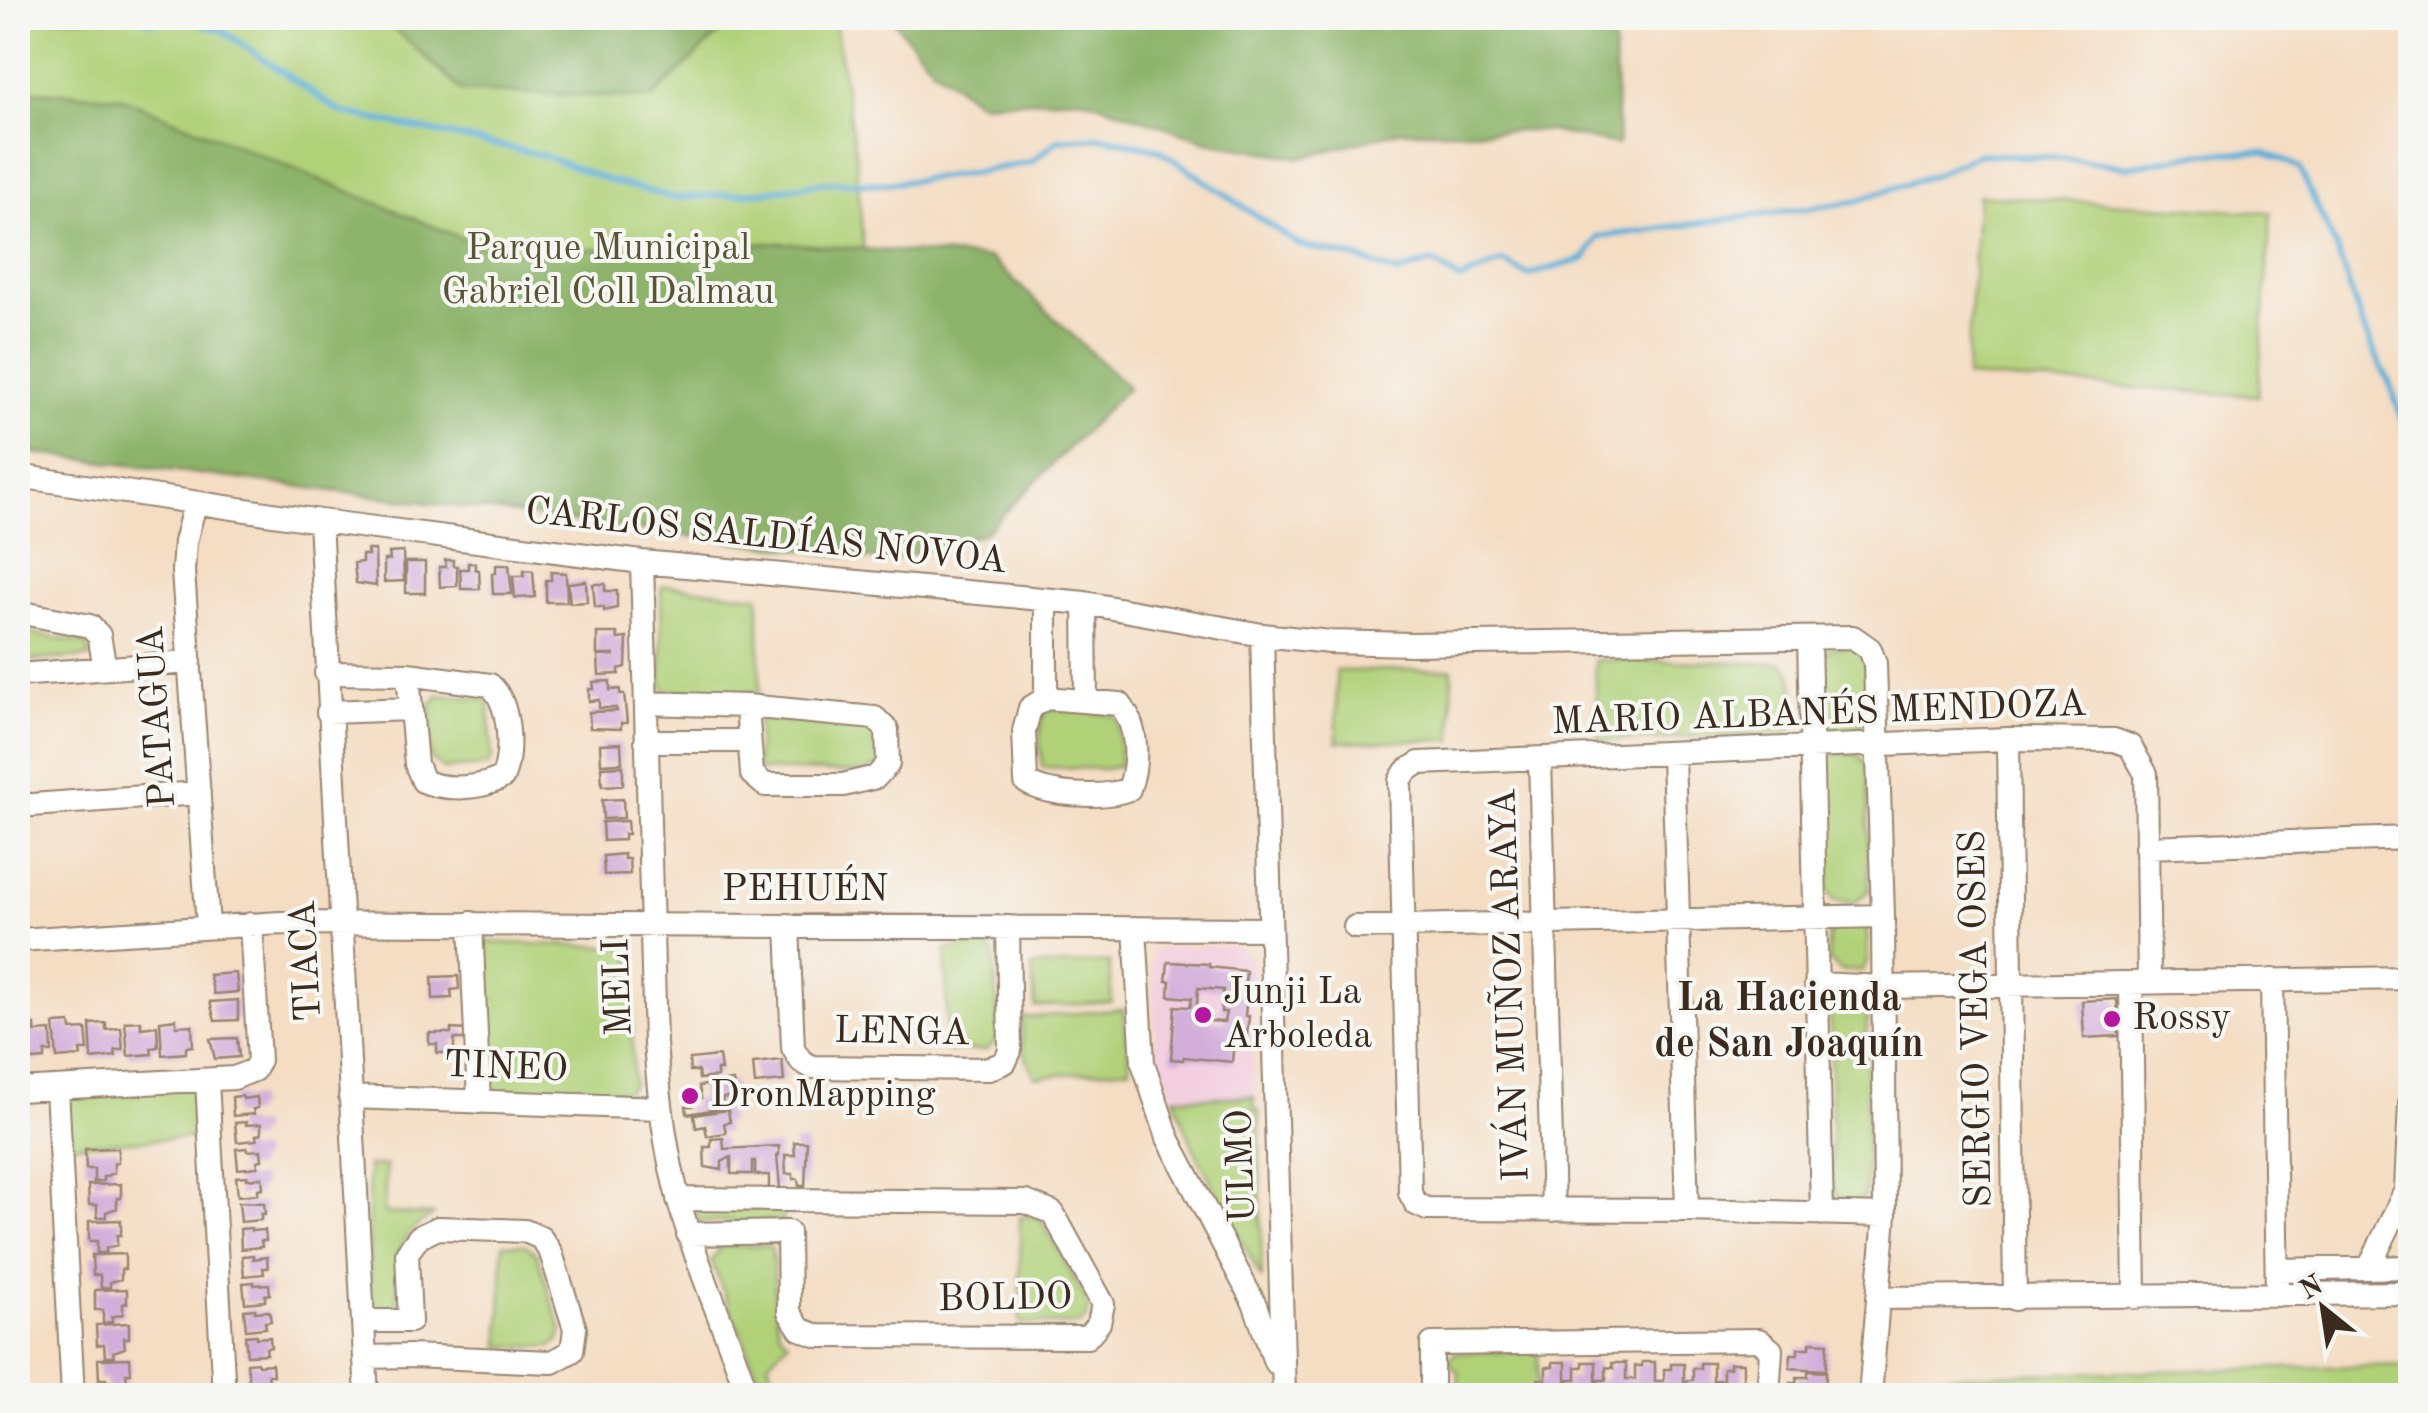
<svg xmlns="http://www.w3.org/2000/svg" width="2428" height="1413" font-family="'Old Standard TT',serif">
<rect width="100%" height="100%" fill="#f6f6f2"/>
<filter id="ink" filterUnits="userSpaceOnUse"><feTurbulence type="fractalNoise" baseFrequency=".01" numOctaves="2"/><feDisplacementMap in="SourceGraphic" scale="20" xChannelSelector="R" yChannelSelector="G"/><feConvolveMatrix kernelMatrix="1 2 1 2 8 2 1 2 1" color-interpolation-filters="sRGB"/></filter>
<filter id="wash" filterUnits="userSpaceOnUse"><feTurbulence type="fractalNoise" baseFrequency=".0048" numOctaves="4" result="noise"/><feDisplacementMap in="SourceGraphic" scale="40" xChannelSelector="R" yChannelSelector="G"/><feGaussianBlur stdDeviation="2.25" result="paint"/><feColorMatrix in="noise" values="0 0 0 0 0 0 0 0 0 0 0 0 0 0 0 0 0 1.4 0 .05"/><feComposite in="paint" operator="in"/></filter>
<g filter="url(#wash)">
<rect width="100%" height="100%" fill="#f4ddc3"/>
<path fill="#f3cfdf" d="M1239,946l14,18 1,133h-80l-10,-27h-7l-6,-118 11,-5z"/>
<path fill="#b1d179" stroke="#767e4c" stroke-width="2.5" d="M18,18h816l22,140 33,403 -871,-110z
M1978,195l293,18 -13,183 -292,-19z
M665,585l94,11 1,96 -92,-1 -6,-6 -1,-96z
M18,631l69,13 3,13 -72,4z
M1831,648c7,0 19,-2 25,2 18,11 11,54 9,72l-11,12 -17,2 -13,-9 -2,-5 -1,-65z
M1595,660l187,3c19,14 12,43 11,64l-7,6 -188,8z
M1452,669l1,71 -116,2 -1,-71z
M439,695l45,4 5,5 3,54 -4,8 -45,3 -13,-11v-51z
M1049,708l64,7 5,4 2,47 -14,3 -64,-2c-1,-19 -7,-45 7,-59z
M759,718l118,12 5,32 -17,11 -109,-3z
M1841,751l17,4 10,12 1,124 -15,12 -21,-3 -6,-12 -2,-123 3,-7z
M1838,924l22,2 7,5 1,28 -5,11 -22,1 -12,-10c-1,-14 -4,-28 9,-37z
M478,942l143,5 10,11 2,125 -6,8 -143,2z
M983,945l11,8 5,83 -12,14 -40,1 -1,-101z
M1109,962l3,40 -77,5 -3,-40z
M1839,994l19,1 9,9 -1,186 -2,8 -9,4 -17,-2 -6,-12 -2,-183z
M1123,1009l7,59 -95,9 -12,-27 -1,-32z
M201,1084l1,53 -138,8 -3,-51z
M1174,1097h80v12l5,1 3,169 -69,-132z
M368,1166h18l-2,47 49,2c-43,25 -34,46 -35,91l-4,5h-24z
M782,1209l1,12 -86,1v-12z
M1039,1216l50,89 -2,12 -8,8 -59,-2v-106z
M503,1244l23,1 11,9 25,78 -3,9 -7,5 -52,1z
M722,1246h45l5,3 5,72 2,10 9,10 -20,21 12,33h-14l-55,-134z
M1457,1352h81v43h-80l1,-21 -11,-14z
M2410,1365v30h-528l2,-18z"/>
<path fill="#8cb369" stroke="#646e44" stroke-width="2.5" d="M357,18h369l-1,10 -73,70 -190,-7 -66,-61z
M891,18h722l5,127 -69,-14h-150l-98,27 -88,-15 -131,-45 -103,5 -47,-36z
M18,90l102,7 375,155 287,-9 208,15 138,129 -143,146 -96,28 -871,-110z"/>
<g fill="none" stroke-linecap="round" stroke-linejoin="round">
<path stroke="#5dafd8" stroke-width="6" d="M142,18l9,4 33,-3 38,11 118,82 202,43 68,26 65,17 87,-6 65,-10 60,2 84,-11 60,-11 27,-22 44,-3 58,13 139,95 58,13 40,15 35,-11 28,18 43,-18 25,13 56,-16 14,-22 255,-35 83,-28 43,-20 87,4 61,9 76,-14 61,-1 35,15 37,81 29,85 24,49 21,58"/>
</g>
<g id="blocks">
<path fill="#d2adda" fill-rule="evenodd" d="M367,550h8l1,36 -20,-3 -2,-20 8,-1v-7h6z
M403,552l1,29 -20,1v-22h6l-1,-7z
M445,560h8v6h4v20l-17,1 -1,-20h7z
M406,562h19v31h-19z
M468,563h7v6l4,1 1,19h-19l-1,-20h8z
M496,565h13l3,29h-19l-1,-21h4z
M524,570l9,1 2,26 -20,1 -2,-22h11z
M551,572l15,1 1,29h-21v-22h5z
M586,581l1,21 -17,1 -2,-20z
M593,584h12v7h12v17l-13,3v-4h-9z
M597,633h20l1,6 9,-1 -1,29 -7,2v5l-20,1 -1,-19 17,-1h-18z
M610,681v9l10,-1v5h4l3,29h-6v6l-31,-1 -1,-16 28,-1 -1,-3h-17v-8l-10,1v-12h5l-1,-7z
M621,743l1,20 -21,1 -1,-20z
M623,766v19l-21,1 -1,-19z
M623,799l1,19 -21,1 -1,-19z
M627,821l1,13h-4v6l-21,1 -1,-19z
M624,854v5h5l1,15 -26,1 -1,-19z
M1168,962l41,2v3l37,4 -1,13 3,1 -3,31h4l-3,27 -12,-1 -2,20 -48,-5 -1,3 -12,-1 4,-53 15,1 2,-9 -23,-2 1,-15h-4zM1198,988l25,2 -2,22h5l-2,10 -28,-2z
M236,973l2,19 -24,2 -5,-19z
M458,976l1,13 -8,1 1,8 -19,1 -1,-22z
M2117,999l2,37 -35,2 -2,-37z
M238,1000v20l-23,1 -5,-19z
M176,1019v7l16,-1 1,21 -7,1v6l-24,2 -2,-34z
M141,1021v7l16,-2 1,21 -7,1 1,6 -24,2 -3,-34z
M70,1023l1,7 15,-1 2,21h-8l1,6 -24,2 -3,-34z
M106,1023v7l15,-2 2,22h-8l1,6 -24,3 -2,-35z
M35,1025v7l16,-1 1,21h-7v7l-24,2 -2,-34z
M451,1029l16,1v9h-13v14h-17v-9h-8v-11h22z
M237,1038l2,19 -24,2 -5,-20z
M719,1056l2,14h-4v7l-18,2 -1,-8h-8l-1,-12z
M782,1060l2,21 -29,3 -2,-21z
M733,1081l2,15 -13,2 1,10 -36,6 -1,-8h7l-1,-7 9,-1 -2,-12z
M242,1096l1,3 14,-2 1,11 -5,1 1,5 -21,2 -1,-19z
M728,1110l2,12 -6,1 2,10 -19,3 -2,-10 -9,2 -2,-13z
M246,1122v3l15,-1v10l-5,1 1,5 -20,2 -2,-19z
M723,1138l1,11 55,-3v9h-2l3,33 -11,1v-14h-14v-14h-3v13h-21v-17l-9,5v8l-17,-3 -1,-20h7v-8z
M794,1142h13l-2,44h-6l-1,-7h-5v-5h-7l-1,-19h10z
M118,1148v15h-4v10l-11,4v4l-9,1v-13h-8l-1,-20z
M247,1148v3l14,-1 1,10 -5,1 1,6 -20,2 -2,-20z
M247,1176v3l15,-2 1,11 -5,1v5l-20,2 -2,-19z
M121,1184v14h-4v10l-11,4v5h-9v-12h-8l-1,-20z
M239,1202l25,1 1,11h-4v6l-20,2z
M121,1220v15h-4v10l-11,3v5h-9v-12h-8v-20z
M251,1228v3l14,-1 1,11h-5l1,6 -21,2 -1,-20z
M125,1254v15h-4v10l-11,3v5l-9,1 -1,-13h-7l-1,-20z
M253,1255v4l14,-2 1,11h-5l1,6 -20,2 -2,-20z
M254,1282v3l15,-1 1,10 -5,1v6l-20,2 -2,-20z
M127,1289v14l-4,1v10l-11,3v5l-9,1v-13h-8v-20z
M255,1309v3l14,-1 2,10 -6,1 1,6 -20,2 -2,-20z
M129,1323v15h-5l1,10 -12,4 1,5h-9l-1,-13 -7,1 -1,-20z
M256,1335v3l14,-1 1,10 -5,1 1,6 -20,1 -2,-19z
M1810,1342l18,1 -2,27 -36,-2 1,-14h7v-6h12z
M130,1358l1,15h-5l1,10 -11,4v4l-9,1 -1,-13h-7l-1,-20z
M257,1362l1,3 14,-1 1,11h-5l1,6 -20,2 -2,-20z
M1553,1362h13v34h-28v-17h8v-12h7z
M1583,1362h13v34h-28v-17h8v-12h7z
M1642,1362h13v19h9v-12h7v-5h13v17l9,-1v-12h7v-5h13v33h-115v-16h8v-13l7,1 -1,-5h14v16h9v-13h7z
M1730,1363h13v33h-28v-16h8v-12h7z
M1808,1371l18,1 -1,24h-36l1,-13h6l1,-6h11z"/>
</g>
</g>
<g filter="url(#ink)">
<use href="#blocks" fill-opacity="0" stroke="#988470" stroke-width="2.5"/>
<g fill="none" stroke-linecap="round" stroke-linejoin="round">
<g stroke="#988470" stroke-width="26">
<path id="minor" d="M18,476l302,45 322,41 443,41 177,32 68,7 82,2 441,-7 17,12 5,14 8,253 2,299 -15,181
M195,504l-10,38 -2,29 25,355
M320,521l47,875
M642,562l13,481c4,54 10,109 25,162 18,65 47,126 68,191
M1085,603l1,97
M18,612l72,14 9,9 6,33
M1262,635l22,761
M1809,638l13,576
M326,673l82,1 82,11c21,19 22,66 13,92 -22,12 -57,14 -80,4l-7,-17 -8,-90
M18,675l172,-13
M1046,698l74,6c18,23 19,57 9,85 -24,10 -81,7 -103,-7l-2,-51 6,-23z
M1046,698v-97
M646,703l101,3 128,12 12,12 1,34 -12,13 -33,8h-78l-13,-11 -5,-68
M328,712l83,-3
M2008,739l7,560
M646,741h102
M1673,754l14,456
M1540,759l13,451
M18,806l181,-13
M2146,847l264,-9
M471,923l8,179
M788,925l5,123 8,13 11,6 177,2 16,-7 5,-11 -2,-124
M1355,927l528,-11
M1135,928l8,135 25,75 87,167 20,57
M18,940l262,-17 990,6
M2272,980l5,315
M2131,983l4,314
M1816,984l68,3 526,-9
M207,1080l17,316
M57,1088l16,308
M18,1090l216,-12 20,-8 5,-10 -8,-136
M350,1097l311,11
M678,1199l348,3 27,11 50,91 -4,19 -12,14 -269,-1 -18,-7 -11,-17 -1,-80 -100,2
M1885,1215l-198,-5 -260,-1 -11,-5 -6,-11 -10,-412 6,-10 13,-8 589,-24 106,1 16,6 16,28 3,208
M2369,1268l37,-78 4,-87
M2277,1270l133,-3
M1878,1298l532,-5
M364,1321h46l-3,-68 12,-16 19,-9 87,3 16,7 10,15 24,76 -3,22 -20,11 -141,-6 -46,1
M1432,1396v-52l327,-4 12,10 -3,46"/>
</g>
<use href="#minor" stroke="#fff" stroke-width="22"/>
</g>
</g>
<g fill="#b5179e" stroke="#f6f6f2" stroke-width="4">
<circle cx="1203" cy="1015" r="10"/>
<circle cx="2112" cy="1019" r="10"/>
<circle cx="690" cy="1096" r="10"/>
</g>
<g text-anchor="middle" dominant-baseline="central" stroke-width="8" stroke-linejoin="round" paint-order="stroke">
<g font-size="38" fill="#585435" stroke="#f6f6f2">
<text x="608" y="249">Parque Municipal<tspan x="608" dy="44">Gabriel Coll Dalmau</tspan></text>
</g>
<g font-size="38" fill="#3b2a1e" stroke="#f6f6f2">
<text transform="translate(766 537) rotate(6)">CARLOS SALDÍAS NOVOA</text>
<text transform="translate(1819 714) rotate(-2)">MARIO ALBANÉS MENDOZA</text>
<text transform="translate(158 717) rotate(-94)">PATAGUA</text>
<text x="805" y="890">PEHUÉN</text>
<text transform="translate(307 961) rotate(-93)">TIACA</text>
<text transform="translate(1511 985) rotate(-92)">IVÁN MUÑOZ ARAYA</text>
<text transform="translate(619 987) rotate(-92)">MELI</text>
<text transform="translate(1977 1019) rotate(-91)">SERGIO VEGA OSES</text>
<text transform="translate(902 1033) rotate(1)">LENGA</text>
<text transform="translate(506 1068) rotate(2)">TINEO</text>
<text transform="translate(1242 1166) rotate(-92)">ULMO</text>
<text transform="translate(1005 1299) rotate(-1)">BOLDO</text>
</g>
<g font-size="38" fill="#3b2a1e" stroke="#f6f6f2" text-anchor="start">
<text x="1223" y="993">Junji La<tspan x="1223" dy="44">Arboleda</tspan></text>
<text x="2132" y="1019">Rossy</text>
<text x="710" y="1096">DronMapping</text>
</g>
<g font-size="40" font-weight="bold" fill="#3b2a1e" stroke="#f6f6f2">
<text x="1789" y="1000">La Hacienda<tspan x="1789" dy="46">de San Joaquín</tspan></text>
</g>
</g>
<rect width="2428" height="1413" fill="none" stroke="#f6f6f2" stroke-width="60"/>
<g transform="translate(2323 1308) rotate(330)" stroke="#f6f6f2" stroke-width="8" paint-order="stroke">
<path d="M0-8L18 38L0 25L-18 38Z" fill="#3b2a1e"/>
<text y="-15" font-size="28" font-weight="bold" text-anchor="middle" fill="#3b2a1e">N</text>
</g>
</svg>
